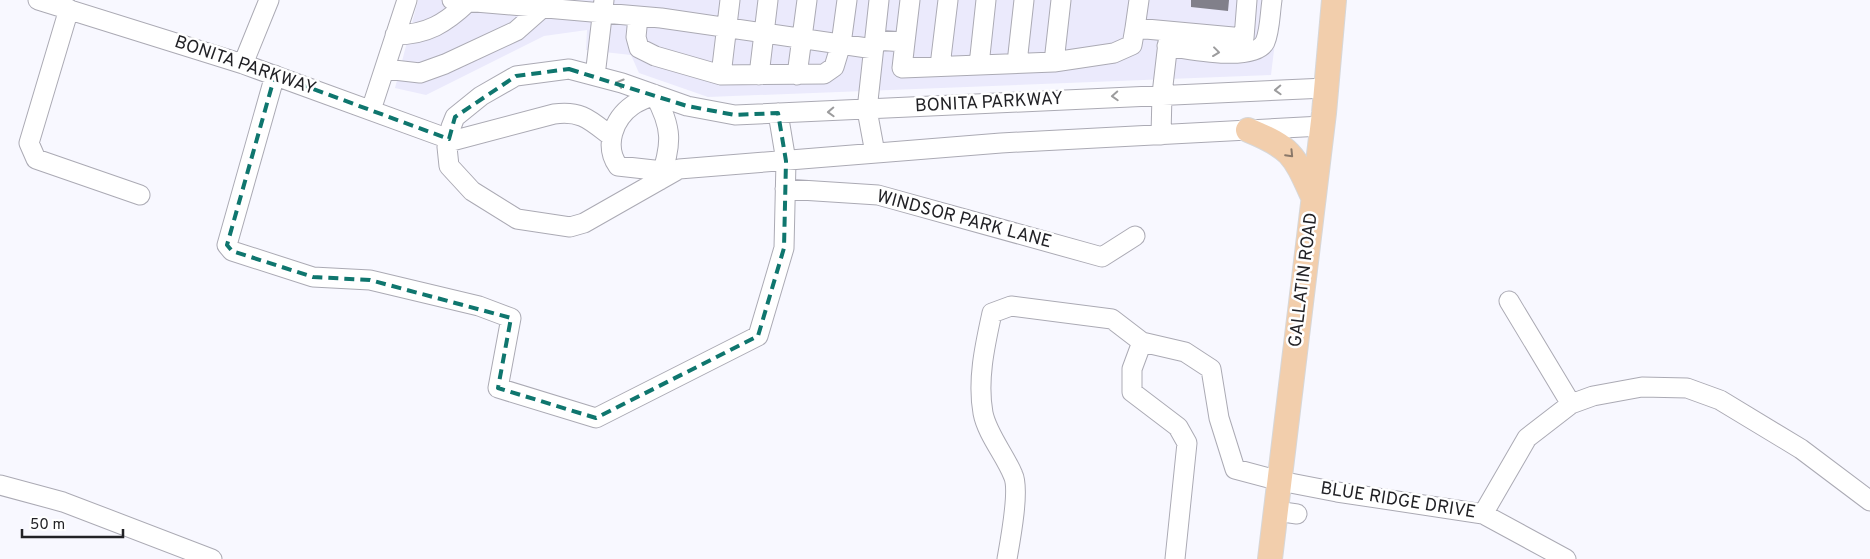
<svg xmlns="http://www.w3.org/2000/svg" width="1870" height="559" font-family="Overpass,sans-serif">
<rect width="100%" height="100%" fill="#f8f8ff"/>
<path fill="#ebeafc" d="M418,0h862l-9,75 -563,22 -69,-24 -8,-18 -45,-5 1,-20 -43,6 -118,59 -31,-7z"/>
<path fill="#81808a" d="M1191,0h38l-1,11 -37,-4z"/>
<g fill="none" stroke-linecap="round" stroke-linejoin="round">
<g stroke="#abaab4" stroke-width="21">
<path id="minor" d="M38,0l205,64 206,75
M452,0l209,18 213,31
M69,9l-40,134 7,16 104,36
M638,17l-2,20 3,11 16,8 66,19 103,-1 10,-7 7,-23 6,-44
M1135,28l4,-28
M395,35c32,0 51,-12 73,-33
M875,40l30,2 -3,26 152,-6 60,-9 18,-8 3,-17 109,10 3,-38
M905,42l5,-42
M1167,46c20,3 87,17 98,-4 5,-11 5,-29 7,-42
M1054,62l7,-62
M1017,63l7,-63
M243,64l26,-64
M979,65l7,-65
M940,66l8,-66
M385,69l35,4 25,-9 71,-33 25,-22
M275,75l-48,170 5,6 81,26 57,3 109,26 32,12 -13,70 98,30 162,-82 26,-88 2,-87 -8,-48
M721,75l9,-75
M759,75l9,-75
M797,75l10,-75
M595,76l9,-76
M371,110l36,-110
M1322,126l-321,17 -322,26 -95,54 -14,4 -53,-8 -45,-28 -23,-25 -2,-19 4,-20 4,-10 26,-21 35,-20 53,-7 53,14 65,23 48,9 591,-27
M1161,135l1,-41 7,-60
M448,142l106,-28c28,-4 37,7 58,23
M875,153l-8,-43 12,-110
M660,180c12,-36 13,-52 -6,-86 -6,4 -15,7 -21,11 -20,14 -29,41 -15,61l45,5
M785,189l93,6 224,62 33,-21
M1509,301l62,103
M1142,342l-10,27v23l46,35 9,16 -12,116
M0,485l63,17 149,57
M1276,511l21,3
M1483,514l44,-76 44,-34 22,-8 49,-9 45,1 33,12 81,49 69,52
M1007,559c3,-17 13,-70 6,-84 -8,-20 -26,-41 -30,-62 -6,-33 2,-68 9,-100l19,-7 101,13 30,23 43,10 26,17 8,49 16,51 45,12 57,11 146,22 83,45"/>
</g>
<g stroke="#d7d7d8" stroke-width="26">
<path id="major" d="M1248,130c44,18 46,25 65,67
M1270,559l54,-446 10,-113"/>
</g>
<use href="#minor" stroke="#fff" stroke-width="19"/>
<use href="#major" stroke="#f2ceac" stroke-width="24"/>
</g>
<defs><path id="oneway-chevron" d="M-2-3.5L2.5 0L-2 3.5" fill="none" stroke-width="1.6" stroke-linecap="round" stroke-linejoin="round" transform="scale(1.25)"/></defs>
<g stroke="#9c9c9d">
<use href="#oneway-chevron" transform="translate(1216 52) rotate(7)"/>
<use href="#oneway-chevron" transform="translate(620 83) rotate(-163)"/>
<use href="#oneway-chevron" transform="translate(1278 90) rotate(178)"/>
<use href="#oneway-chevron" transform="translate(1115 96) rotate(177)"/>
<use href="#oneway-chevron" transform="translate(831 112) rotate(178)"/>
</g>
<use stroke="#8a7869" href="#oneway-chevron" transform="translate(1290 154) rotate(46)"/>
<path fill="none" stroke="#0f766e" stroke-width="4" stroke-dasharray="10 6" stroke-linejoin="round" d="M569,69l118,37 48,9 43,-2 8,48 -2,87 -26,88 -162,82 -98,-30 13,-70 -141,-38 -57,-3 -81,-26 -5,-6 48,-170 174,64 6,-22 61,-41z"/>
<g text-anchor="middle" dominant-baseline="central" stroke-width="5" stroke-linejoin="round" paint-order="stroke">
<g font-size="18" fill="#222226" stroke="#fff">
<text transform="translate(245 66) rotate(19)">BONITA PARKWAY</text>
<text transform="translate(989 103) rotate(-3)">BONITA PARKWAY</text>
<text transform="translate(964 220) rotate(15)">WINDSOR PARK LANE</text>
<text transform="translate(1304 280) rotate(-83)">GALLATIN ROAD</text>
<text transform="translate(1398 501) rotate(9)">BLUE RIDGE DRIVE</text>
</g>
</g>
<path d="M22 529v8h101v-8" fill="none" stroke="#222226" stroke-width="2.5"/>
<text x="30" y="529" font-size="15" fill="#222226" stroke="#ffffff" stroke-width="4" paint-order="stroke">50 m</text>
</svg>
